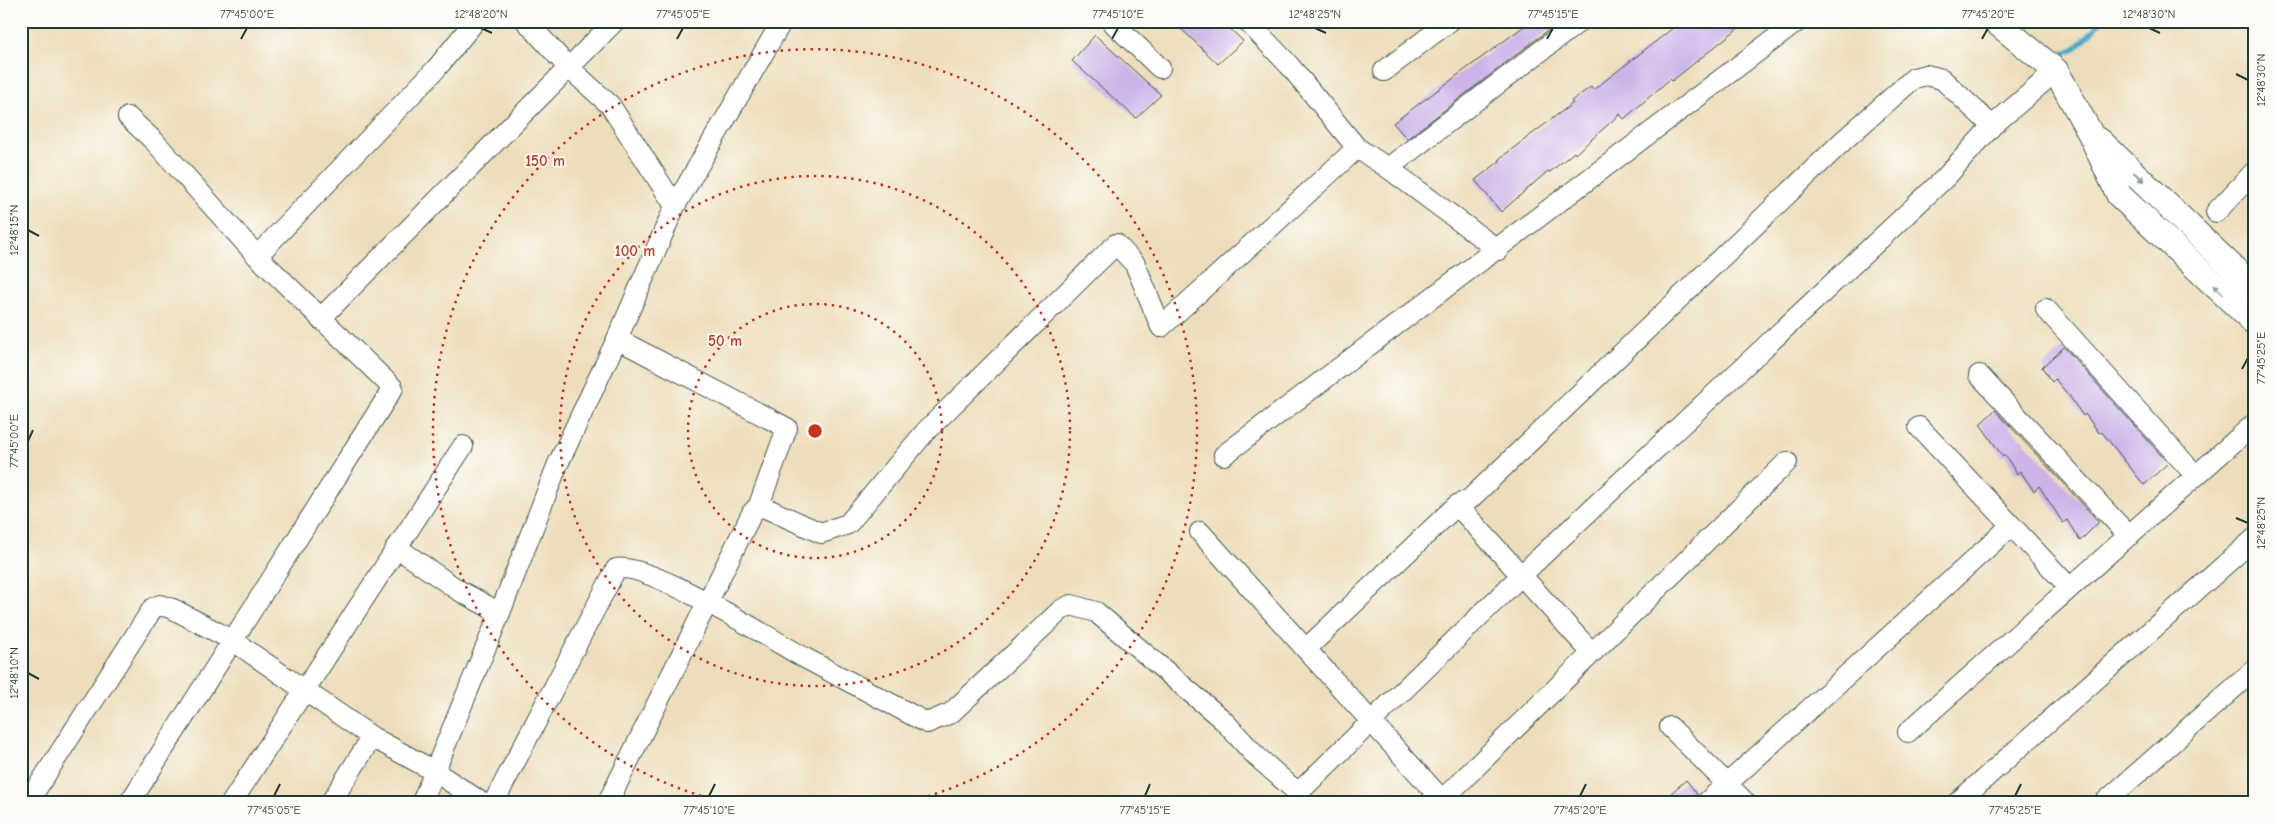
<svg xmlns="http://www.w3.org/2000/svg" width="2275" height="823" font-family="'Comic Neue',sans-serif">
<rect width="100%" height="100%" fill="#fdfcf7"/>
<filter id="ink" filterUnits="userSpaceOnUse"><feTurbulence type="fractalNoise" baseFrequency=".02" numOctaves="2"/><feDisplacementMap in="SourceGraphic" scale="10" xChannelSelector="R" yChannelSelector="G"/><feConvolveMatrix kernelMatrix="1 2 1 2 8 2 1 2 1" color-interpolation-filters="sRGB"/></filter>
<filter id="wash" filterUnits="userSpaceOnUse"><feTurbulence type="fractalNoise" baseFrequency=".0096" numOctaves="4" result="noise"/><feDisplacementMap in="SourceGraphic" scale="20" xChannelSelector="R" yChannelSelector="G"/><feGaussianBlur stdDeviation="1.12" result="paint"/><feColorMatrix in="noise" values="0 0 0 0 0 0 0 0 0 0 0 0 0 0 0 0 0 1.4 0 .05"/><feComposite in="paint" operator="in"/></filter>
<g filter="url(#wash)">
<rect width="100%" height="100%" fill="#eddebb"/>
<g fill="none" stroke-linecap="round" stroke-linejoin="round">
<path stroke="#4aabc9" stroke-width="5" d="M2065,53l12,-6 25,-26"/>
</g>
<g id="blocks">
<path fill="#ccb3ea" d="M1173,21h49l21,20 -25,23z
M1531,21h29l-153,118 -14,-16z
M1682,21h65l-75,60 -2,-2 -46,40 -4,-5 -45,40 -1,-2 -24,20 -2,-1 -47,41 -26,-32 25,-19 -1,-2 74,-56 -2,-2 20,-14 2,3z
M1095,35l66,60 -25,23 -64,-57z
M2064,347l104,116 -24,22 -43,-54 -2,2 -14,-19 -2,2 -13,-19 -15,-18 -3,3 -10,-15z
M1995,410l104,112 -19,19 -13,-21 -4,3 -24,-37 -5,5 -14,-20 -3,3 -12,-19 -2,2 -23,-33z
M1686,780l11,14 -9,8h-27z"/>
</g>
</g>
<g filter="url(#ink)">
<use href="#blocks" fill-opacity="0" stroke="#3e5548" stroke-width="1"/>
<g fill="none" stroke-linecap="round" stroke-linejoin="round">
<g stroke="#3e5548" stroke-width="22">
<path id="minor" d="M526,21l42,46 42,38 65,101
M1111,21l49,47
M1247,21l42,44 68,83 31,20 110,82
M1384,71l66,-50
M128,117l26,24 103,115 136,132 -263,414
M1388,168l192,-147
M2216,212l38,-40
M257,256l179,-187 39,-48
M2046,309l150,167
M320,319l295,-298
M1979,375l150,161
M1919,427l151,161
M1224,455l574,-434
M759,505l62,28 27,-9 78,-93 190,-187 19,20 26,63 196,-179
M1457,505l135,148
M1200,532l244,270
M396,547l62,43 42,23
M1306,649l151,-144 13,-6 374,-359 70,-62 12,-3 16,4 50,47
M1670,727l75,75
M1908,732l346,-308
M1442,800l345,-338
M28,802l125,-194 7,-3 13,4 59,31 140,97 62,34 47,31
M232,802l231,-356
M331,802l41,-65
M422,802l78,-189 57,-147 60,-127 58,-133 107,-185
M494,802l122,-233c29,-9 155,70 187,88 41,22 83,44 124,66l24,-10 110,-103 10,-5 25,7 127,108 32,35 43,38 235,-229 412,-386 47,-52 64,-55
M608,802l144,-289 7,-8 28,-77 -170,-89
M1707,802l304,-276
M1958,802l296,-263
M2105,802l149,-132"/>
</g>
<g stroke="#3e5548" stroke-width="27">
<path id="tertiary" d="M1995,21l61,50 34,62 29,62 135,127
M2100,141l154,147"/>
</g>
<use href="#minor" stroke="#fff" stroke-width="20"/>
<use href="#tertiary" stroke="#fff" stroke-width="25"/>
</g>
<defs><path id="oneway-solid" d="M-6-.8H1V-3.2L6.5 0L1 3.2V.8H-6Z" transform="scale(1.25)"/></defs>
<g fill="#8f9e9a">
<use href="#oneway-solid" transform="translate(2139 177) rotate(42)"/>
<use href="#oneway-solid" transform="translate(2218 289) rotate(-137)"/>
</g>
</g>
<path fill="none" stroke="#1f3d34" stroke-width="2" d="M481,28l11,5M1315,28l11,5M2149,28l11,5M241,39l6,-11M677,39l6,-11M1112,39l6,-11M1547,39l6,-11M1982,39l6,-11M2236,74l12,6M28,230l11,6M2242,369l6,-11M28,441l5,-11M2236,518l12,5M28,673l11,6M274,796l6,-12M709,796l6,-12M1145,796l5,-12M1580,796l6,-12M2015,796l6,-12"/>
<g fill="none" stroke="#c8321e" stroke-width="2.5" stroke-dasharray="2.5 5">
<circle cx="815" cy="431" r="127"/>
<circle cx="815" cy="431" r="255"/>
<path d="M723 802A382 382 0 1 1 907 802"/>
</g>
<circle cx="815" cy="431" r="8" fill="#c8321e" stroke="#fdfcf7" stroke-width="2.5"/>
<g font-size="15" text-anchor="middle" font-weight="bold" fill="#c8321e" stroke="#fdfcf7" stroke-width="4" stroke-linejoin="round" paint-order="stroke">
<text x="545" y="166">150 m</text>
<text x="635" y="256">100 m</text>
<text x="725" y="346">50 m</text>
</g>
<rect width="2275" height="823" fill="none" stroke="#fdfcf7" stroke-width="55"/>
<rect x="28" y="28" width="2220" height="768" fill="none" stroke="#1f3d34" stroke-width="2"/>
<g font-size="12" text-anchor="middle" fill="#1f3d34">
<text x="247" y="18">77°45'00"E</text>
<text x="481" y="18">12°48'20"N</text>
<text x="683" y="18">77°45'05"E</text>
<text x="1118" y="18">77°45'10"E</text>
<text x="1315" y="18">12°48'25"N</text>
<text x="1553" y="18">77°45'15"E</text>
<text x="1988" y="18">77°45'20"E</text>
<text x="2149" y="18">12°48'30"N</text>
<text transform="translate(2261 80) rotate(-90)" y="4">12°48'30"N</text>
<text transform="translate(14 230) rotate(-90)" y="4">12°48'15"N</text>
<text transform="translate(2261 358) rotate(-90)" y="4">77°45'25"E</text>
<text transform="translate(14 441) rotate(-90)" y="4">77°45'00"E</text>
<text transform="translate(2261 523) rotate(-90)" y="4">12°48'25"N</text>
<text transform="translate(14 673) rotate(-90)" y="4">12°48'10"N</text>
<text x="274" y="814">77°45'05"E</text>
<text x="709" y="814">77°45'10"E</text>
<text x="1145" y="814">77°45'15"E</text>
<text x="1580" y="814">77°45'20"E</text>
<text x="2015" y="814">77°45'25"E</text>
</g>
</svg>
